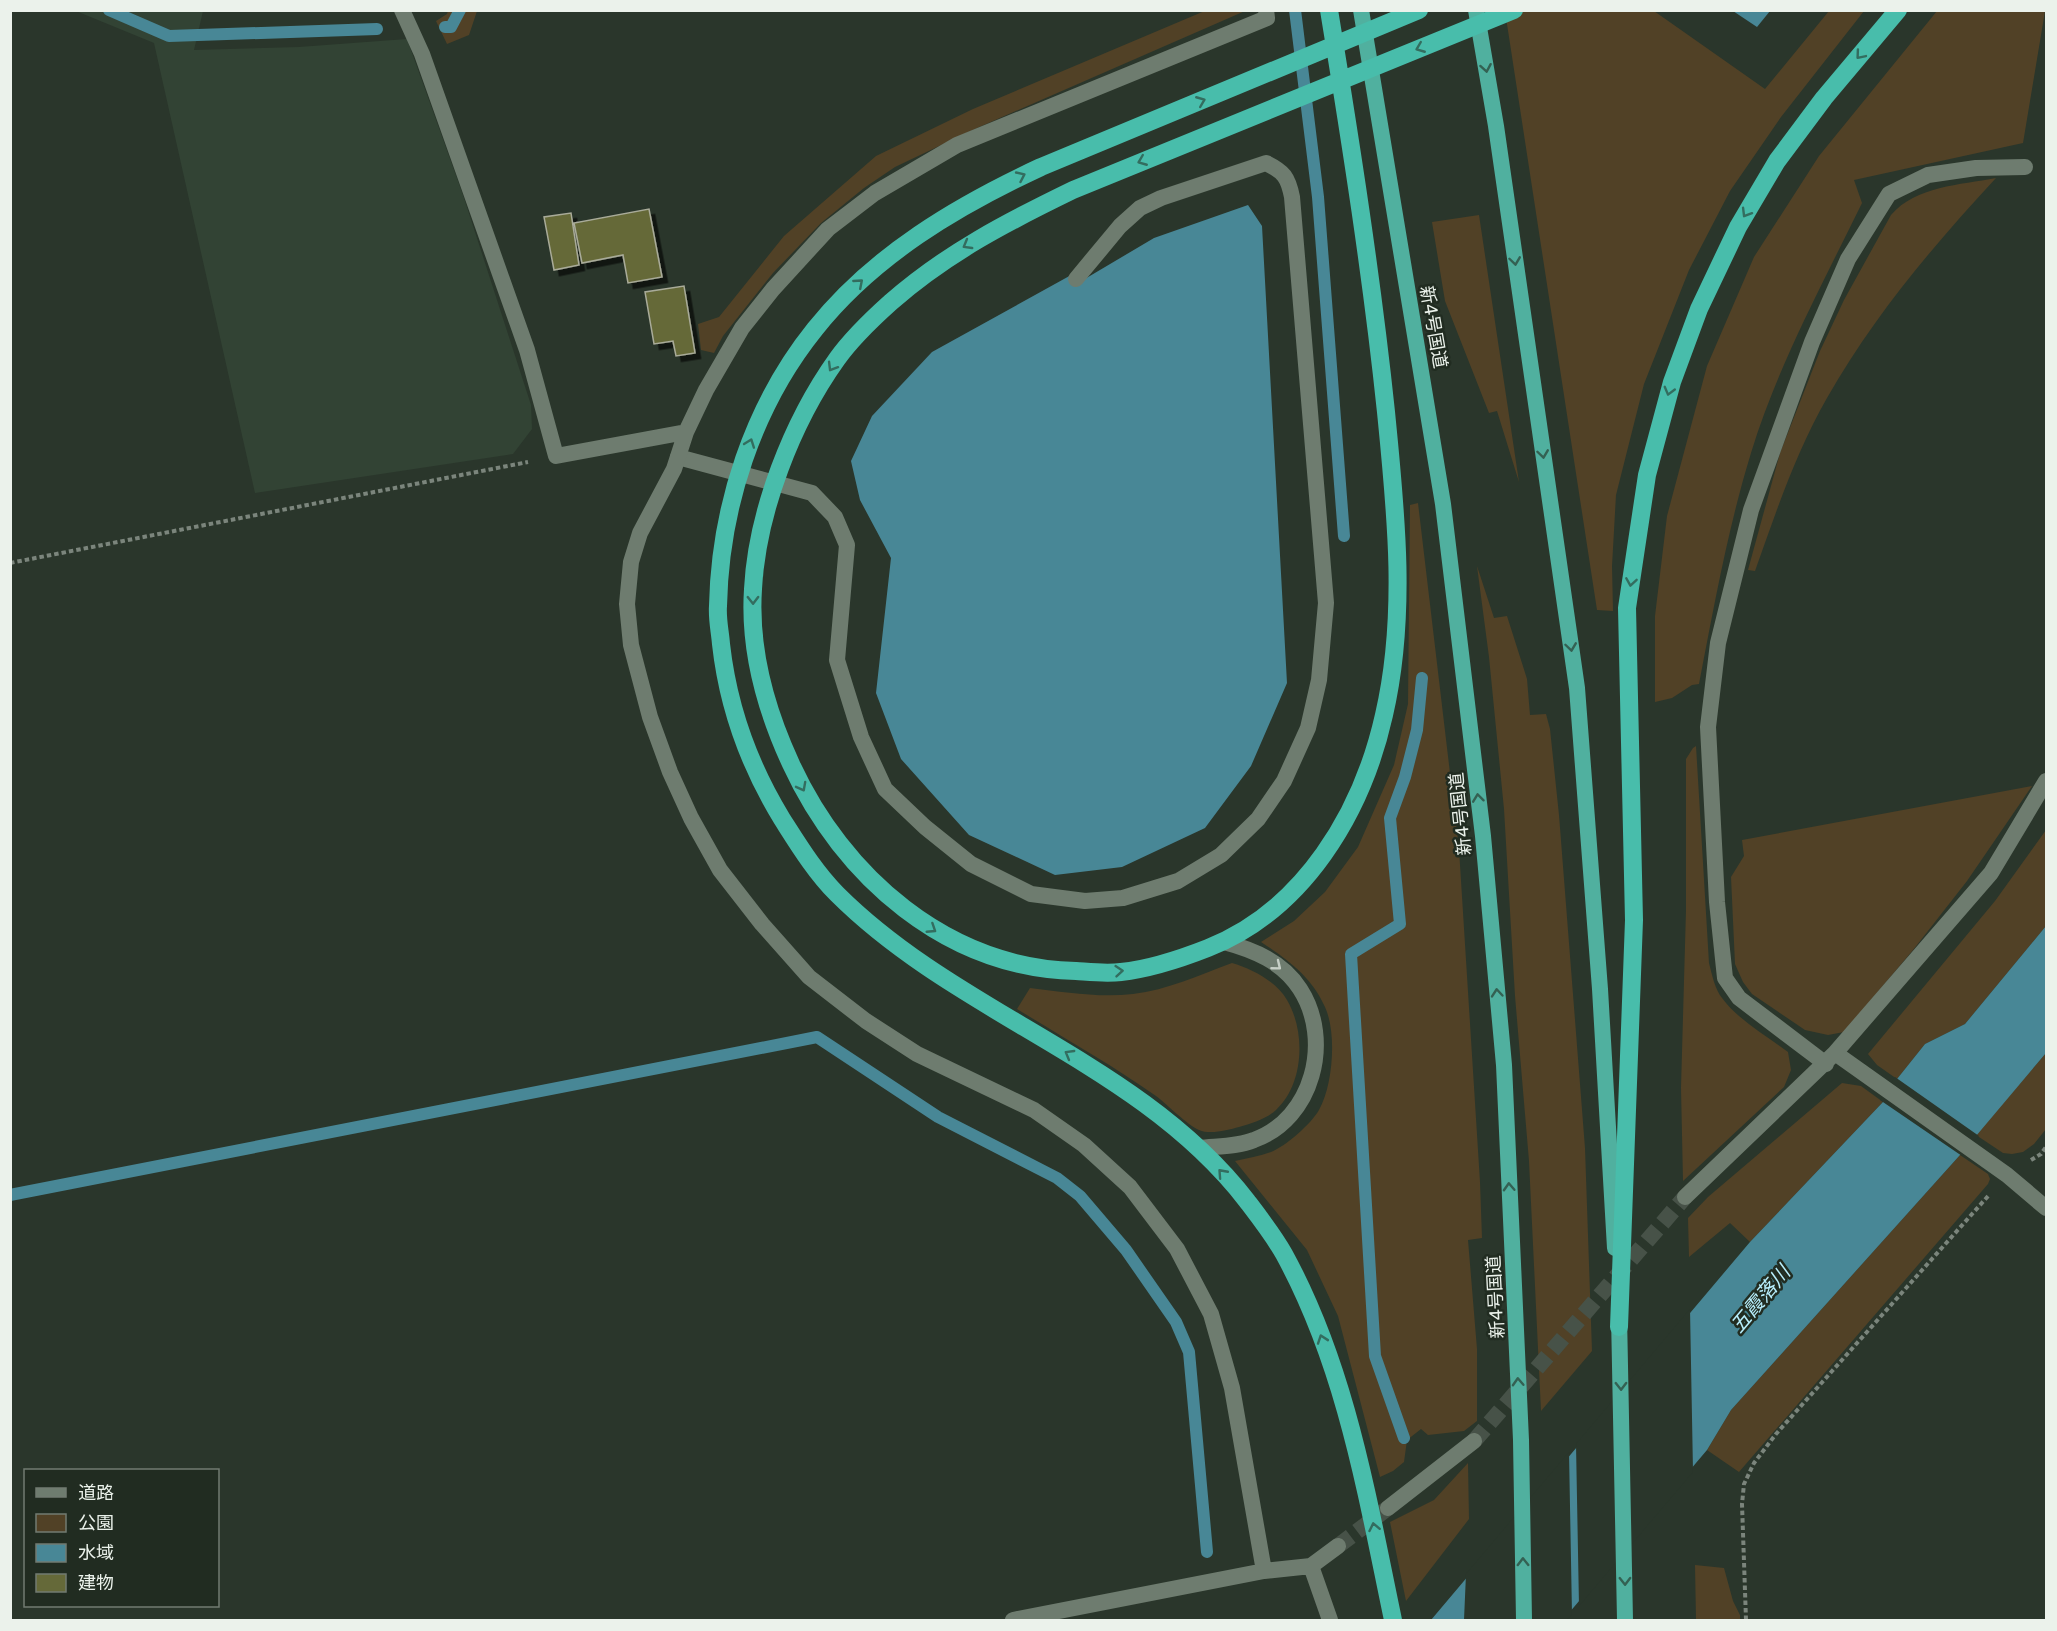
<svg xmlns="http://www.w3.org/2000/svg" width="2057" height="1631" font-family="'Public Sans','Noto Sans JP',sans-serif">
<defs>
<filter id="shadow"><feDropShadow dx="5.5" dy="5.5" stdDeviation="0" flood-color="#0009"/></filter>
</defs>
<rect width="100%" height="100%" fill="#2a362b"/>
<path fill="#324334" d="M76,11h127l-9,39 105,-3 108,-8 56,156 68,210 1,24 -19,25 -258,39 -101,-450z"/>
<path fill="#514126" d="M1207,10l38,1 -268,117 -82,39 -31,21 -43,35 -48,50 -50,63 -9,17 -13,-3 -3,-26 21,-7 65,-81 92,-80 97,-47z
M448,11h29l-8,24 -22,9 -11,-23 11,-7z
M1505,11h149l111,78 64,-78h35l-83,106 -51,74 -41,79 -45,114 -28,111 -4,71 1,45 -16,-1z
M1937,11h108l-22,132 -169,37 8,23c-40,82 -84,162 -111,250 -23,75 -37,153 -52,231l-7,1 -20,13 -17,4v-86l12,-100 40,-150 47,-109 65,-101z
M1996,178c-63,68 -123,139 -169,220 -31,54 -51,114 -72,173l-7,-1 32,-117 40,-102 24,-51 47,-85c25,-29 69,-30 105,-37z
M1479,215l40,267 -22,-71 -8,2 -44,-112 -13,-79z
M1418,503l41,346 21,333 2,56 -14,2 9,109v72l-13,10 -36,4 -7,-6 -14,11 -3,22 -11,9 -13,6 -42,-161 -31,-66 -72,-89c12,-3 25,-5 36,-9 15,-6 40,-28 48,-42 14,-25 18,-77 6,-103 -13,-30 -38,-48 -64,-65l33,-21 31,-29 33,-45 36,-82 14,-61 2,-199z
M1477,566l17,52 13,-2 20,63 3,36 16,-1 4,15 9,86 26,333 7,203 -51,60 -12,-250 -14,-165 -11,-187 -15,-152z
M1696,746l13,217c3,12 6,26 13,35 16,22 45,38 66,54l3,18 -7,17 -101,94 -2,-93 5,-178v-151l7,-11z
M2032,786l-65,95 -54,69 -69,82 -16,3 -23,-5 -53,-36 -9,-12 -8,-18 -4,-87 13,-21 -2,-16z
M2046,830v96l-81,98 -40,20 -28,35 -20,-14 -9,-11 127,-153z
M1232,963c20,6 44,18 55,37 19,32 17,84 -11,110 -10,9 -24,13 -37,17 -11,3 -29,8 -40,3 -13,-6 -31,-25 -43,-34 -44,-31 -92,-58 -139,-87l13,-21c34,4 69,10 103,6 34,-4 67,-19 99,-31z
M2046,1053v76l-12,15 -11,8 -11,2 -9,-1 -27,-18z
M1842,1083l19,3 22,16 -133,140 -20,-19 -41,34 -1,-39 20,-21z
M1960,1155l28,19 2,5 -2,5 -249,288 -32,-22 24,-40z
M1468,1463l1,56 -63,82 -16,-79 44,-22z
M1695,1565l29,3 9,33 7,14v5h-44z"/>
<path fill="#488796" d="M1733,11h37l-13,16z
M1248,205l14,21 25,457 -36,83 -46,62 -83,39 -67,8 -86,-40 -68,-76 -25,-66 15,-135 -31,-58 -9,-39 21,-45 60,-64 141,-78 5,9 76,-45z
M2046,926v127l-86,102 -229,255 -24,40 -144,170h-132l319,-378 133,-140 14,-23 28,-35 40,-20z"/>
<path fill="#2a362b" d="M1895,1077l84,59 -17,20 -82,-56z
M1690,1309l3,163 -114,134 -3,-162z
M1569,1452l3,162 -5,6h-103l2,-46z"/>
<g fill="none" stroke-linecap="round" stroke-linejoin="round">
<path stroke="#488796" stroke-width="12" d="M109,10l60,26 208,-7
M1295,10l23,187 26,339
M445,27h6l9,-17
M10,1195l807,-158 121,80 119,61 23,18 46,54 50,72 13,30 18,200
M1404,1438l-29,-82 -24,-402 49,-30 -10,-106 15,-41 12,-47 5,-52"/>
</g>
<path fill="#656939" stroke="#a9ab99" stroke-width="1.5" filter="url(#shadow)" d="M649,209l13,68 -34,6 -5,-28 -41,8 -8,-40z
M571,213l8,52 -25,5 -10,-53z
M684,286l11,67 -19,3 -3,-15 -19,3 -9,-52z"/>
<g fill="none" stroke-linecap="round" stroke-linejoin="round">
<path stroke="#475248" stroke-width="16" stroke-dasharray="16 8" stroke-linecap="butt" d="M1474,1441l211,-244
M1338,1546l50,-38"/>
<path stroke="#7b857c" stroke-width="4" stroke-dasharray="4.5 3" stroke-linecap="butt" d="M10,563l518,-101
M2031,1160l10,-6 5,-7
M1746,1620l-4,-116 2,-20 10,-21 22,-29 213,-239"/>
<path stroke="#6e7c6f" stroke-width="16" d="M678,457l134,36 23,24 12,28 -10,115 24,77 24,52 40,38 46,37 60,30 54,7 38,-3 55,-17 43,-26 37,-36 26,-38 24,-53 11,-48 7,-77 -34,-406c-4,-20 -8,-25 -26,-34l-105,35 -21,10 -20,18 -44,53
M1199,1148c18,-2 38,-1 55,-8 59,-21 79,-100 46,-151 -17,-27 -46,-39 -76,-47"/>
<path stroke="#6e7c6f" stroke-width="16" d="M402,10l20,44 105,296 29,106 130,-24
M1835,1053l172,122 39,33
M1826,1064l-87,-66 -14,-20 -8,-76 -9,-175 10,-84 33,-133 61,-168 36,-83 41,-65 39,-19 48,-7 49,-1
M1685,1197l150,-144 156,-180 55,-92
M1388,1508l86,-67
M1311,1566l19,54
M1264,1571l-32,-183 -21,-74 -34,-65 -47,-62 -46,-42 -50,-35 -117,-56 -51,-33 -57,-44 -47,-53 -42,-54 -29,-52 -21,-46 -20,-55 -19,-72 -4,-41 4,-42 9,-29 34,-64 12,-37 20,-42 36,-62 31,-39 55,-60 47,-36 82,-48 310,-127 -1,-8
M1013,1620l251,-49 47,-5 27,-20"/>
<path stroke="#50b09f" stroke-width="16" d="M1361,10l82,494 40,332 21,229 17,375 3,180
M1476,10l20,116 81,562 23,301 15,259
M1619,1315l6,305"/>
<path stroke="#48bdab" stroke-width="18" d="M1329,10c22,134 43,268 57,402 10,100 21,204 -2,303 -22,98 -80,195 -176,233 -28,11 -58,21 -87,24 -15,2 -31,0 -45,-1 -129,-3 -233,-94 -285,-207 -25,-54 -42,-115 -38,-175 4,-77 39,-167 84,-230 15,-21 35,-40 54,-57 56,-49 116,-80 182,-112l441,-180
M1619,1327l15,-407 -7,-312 20,-133 25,-93 27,-73 39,-82 39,-66 47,-63 74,-88
M1393,1620c-26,-124 -47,-253 -109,-366 -10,-18 -24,-36 -37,-53 -107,-139 -288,-185 -410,-307 -22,-22 -39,-50 -55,-75 -33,-54 -54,-112 -61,-175 -1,-13 -4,-25 -3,-38 2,-99 35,-200 97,-277 59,-74 142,-123 226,-162l378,-157"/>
</g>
<defs><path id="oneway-chevron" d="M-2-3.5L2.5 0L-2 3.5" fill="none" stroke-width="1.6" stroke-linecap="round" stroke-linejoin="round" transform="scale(1.5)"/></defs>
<g stroke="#336d5f">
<use href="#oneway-chevron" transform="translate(1420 48) rotate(158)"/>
<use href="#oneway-chevron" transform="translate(1860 55) rotate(130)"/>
<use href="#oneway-chevron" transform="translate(1201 101) rotate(-22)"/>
<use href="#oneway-chevron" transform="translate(1142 161) rotate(158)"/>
<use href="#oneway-chevron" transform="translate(1021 176) rotate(-25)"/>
<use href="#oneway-chevron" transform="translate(1746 213) rotate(121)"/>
<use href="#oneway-chevron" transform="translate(967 245) rotate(150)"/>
<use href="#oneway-chevron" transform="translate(859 283) rotate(-41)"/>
<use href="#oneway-chevron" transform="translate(832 367) rotate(121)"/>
<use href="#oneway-chevron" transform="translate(1669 391) rotate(105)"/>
<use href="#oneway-chevron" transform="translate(750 443) rotate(-70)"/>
<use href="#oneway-chevron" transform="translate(1631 582) rotate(99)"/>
<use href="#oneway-chevron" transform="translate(753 600) rotate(89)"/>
<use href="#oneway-chevron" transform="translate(802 787) rotate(62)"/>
<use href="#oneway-chevron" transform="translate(932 929) rotate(33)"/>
<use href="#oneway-chevron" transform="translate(1119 971) rotate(-5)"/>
<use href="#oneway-chevron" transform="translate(1069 1054) rotate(-150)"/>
<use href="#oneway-chevron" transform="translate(1222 1173) rotate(-132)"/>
<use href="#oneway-chevron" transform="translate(1322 1339) rotate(-109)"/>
<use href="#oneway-chevron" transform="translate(1374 1527) rotate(-102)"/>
</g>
<g stroke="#346153">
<use href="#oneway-chevron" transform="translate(1486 68) rotate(80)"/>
<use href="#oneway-chevron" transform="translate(1515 261) rotate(82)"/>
<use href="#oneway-chevron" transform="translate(1543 454) rotate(82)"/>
<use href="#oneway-chevron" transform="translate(1571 647) rotate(82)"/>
<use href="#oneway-chevron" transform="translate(1478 798) rotate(-97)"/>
<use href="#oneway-chevron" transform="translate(1497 993) rotate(-95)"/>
<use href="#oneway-chevron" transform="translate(1509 1187) rotate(-93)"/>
<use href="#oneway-chevron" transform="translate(1518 1382) rotate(-93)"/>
<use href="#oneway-chevron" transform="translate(1621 1386) rotate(89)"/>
<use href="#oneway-chevron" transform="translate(1523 1562) rotate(-91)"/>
<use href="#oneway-chevron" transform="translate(1625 1581) rotate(89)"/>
</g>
<use stroke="#c6cfc6" href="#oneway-chevron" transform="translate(1277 966) rotate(39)"/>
<g text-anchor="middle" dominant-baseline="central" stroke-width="5" stroke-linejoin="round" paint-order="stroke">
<g font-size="18" fill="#ebf2eb" stroke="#212c21">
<text transform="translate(1434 327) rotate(80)">新4号国道</text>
<text transform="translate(1460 814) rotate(-96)">新4号国道</text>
<text transform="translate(1495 1297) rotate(-93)">新4号国道</text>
</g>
<g font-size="20" font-style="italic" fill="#b7eefc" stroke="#212c21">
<text transform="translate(1760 1299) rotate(-50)">五霞落川</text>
</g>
</g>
<rect width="2057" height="1631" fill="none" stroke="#ebf2eb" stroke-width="24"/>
<rect x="24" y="1469" width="195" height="138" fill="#212c21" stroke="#727b72" stroke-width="1.5"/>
<rect x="36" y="1488" width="30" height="9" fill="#6e7c6f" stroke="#727b72" stroke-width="1.5"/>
<text x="78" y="1499" font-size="18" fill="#ebf2eb">道路</text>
<rect x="36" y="1514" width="30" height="18" fill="#514126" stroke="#727b72" stroke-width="1.5"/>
<text x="78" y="1529" font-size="18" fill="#ebf2eb">公園</text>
<rect x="36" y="1544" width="30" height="18" fill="#488796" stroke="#727b72" stroke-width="1.5"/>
<text x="78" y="1559" font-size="18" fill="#ebf2eb">水域</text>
<rect x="36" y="1574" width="30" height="18" fill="#656939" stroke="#727b72" stroke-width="1.5"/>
<text x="78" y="1589" font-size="18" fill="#ebf2eb">建物</text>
</svg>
